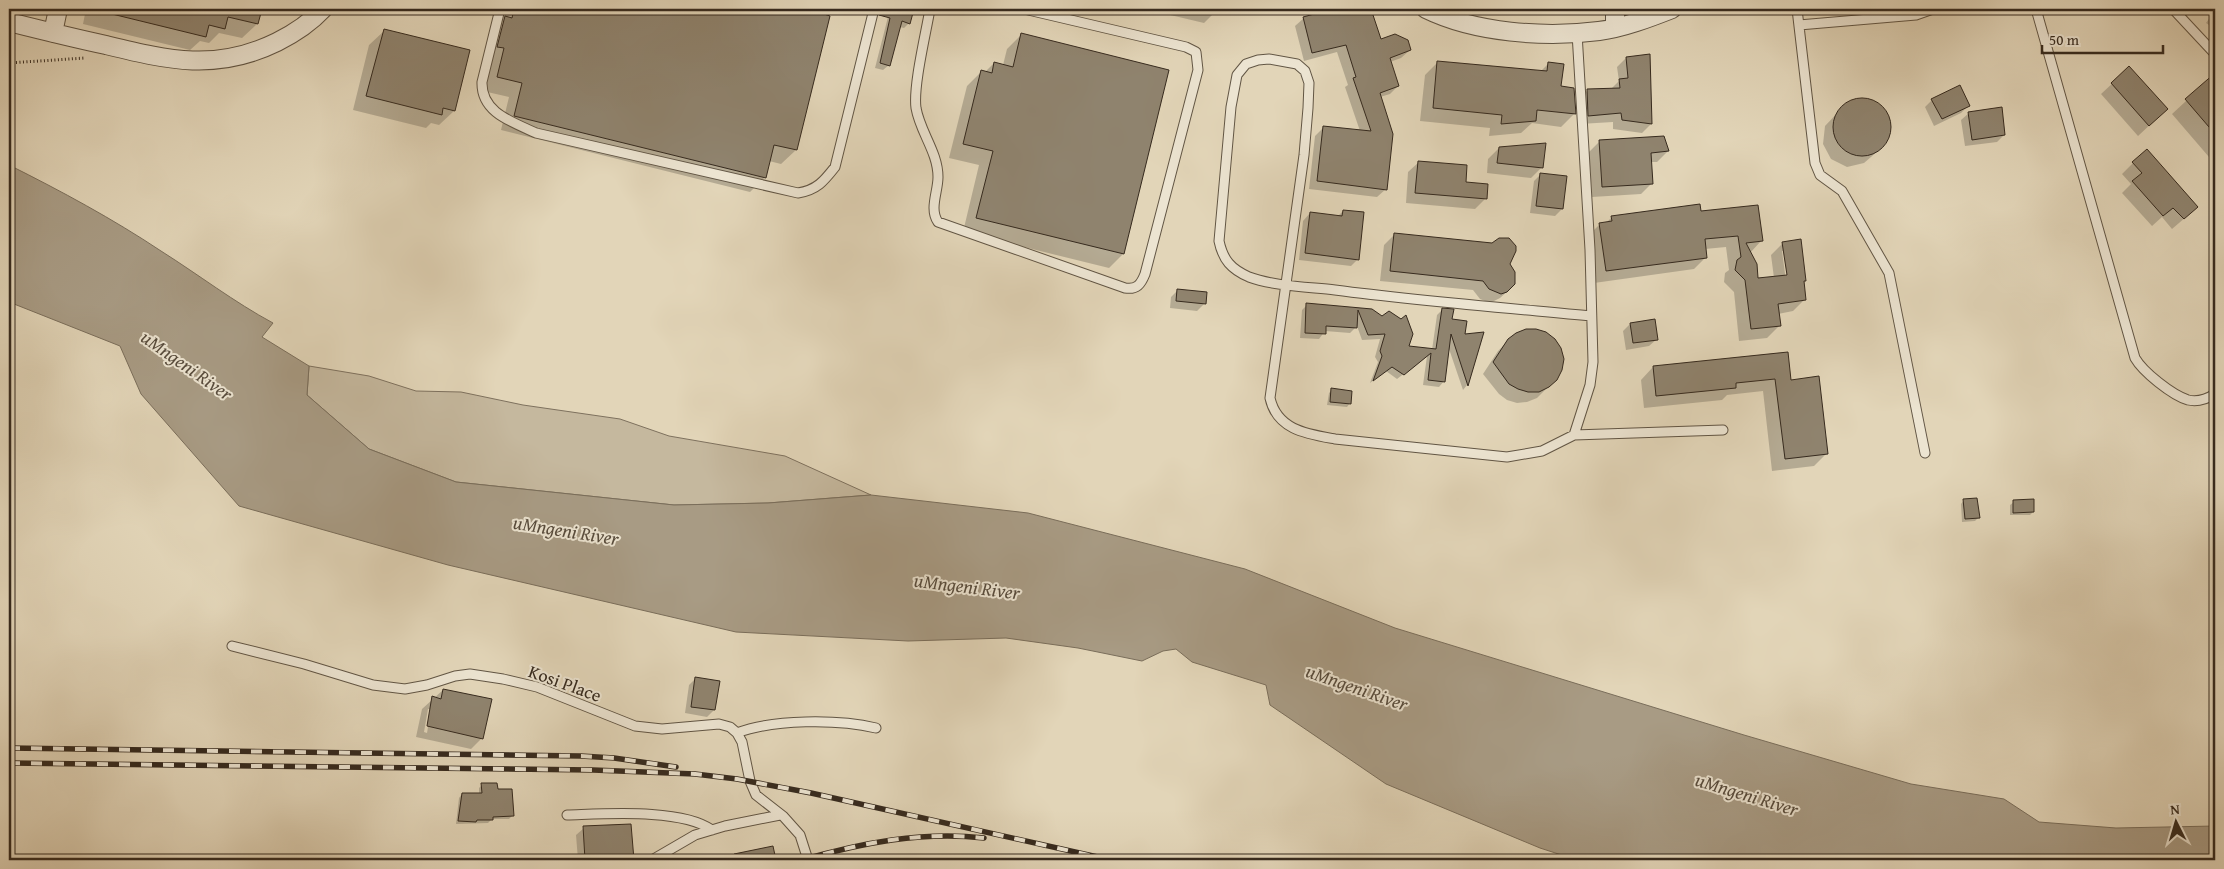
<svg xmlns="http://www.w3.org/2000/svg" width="2224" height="869" font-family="'Gentium Book Plus',serif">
<rect width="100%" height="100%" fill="#e2d5b8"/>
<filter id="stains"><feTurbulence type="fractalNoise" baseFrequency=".004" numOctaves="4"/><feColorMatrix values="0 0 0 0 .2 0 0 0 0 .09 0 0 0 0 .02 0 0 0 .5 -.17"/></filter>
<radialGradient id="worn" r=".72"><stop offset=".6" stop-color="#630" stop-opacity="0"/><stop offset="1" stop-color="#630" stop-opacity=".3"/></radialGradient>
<path fill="#c5b89e" stroke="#7e715e" d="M309,366l60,10 47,15 45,1 62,13 97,14 49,17 116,20 86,39 -103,8 -94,2 -218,-23 -87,-33 -62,-54z"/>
<path fill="#a89b84" stroke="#7a6e5b" d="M9,165c52,26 104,54 152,86 38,24 73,51 112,72l-11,14 47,29 -2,29 62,54 87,33 218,23 94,-2 103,-8 157,18 217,56 150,59 349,107 167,49 93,15 35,23 77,6 99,-2v34h-638l-37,-12 -154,-64 -116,-79 -4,-20 -74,-23 -16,-13 -13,2 -21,10 -64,-13 -72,-10 -98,3 -172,-9 -288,-67 -209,-59 -98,-112 -21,-48 -111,-44z"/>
<path fill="#0003" fill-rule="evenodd" d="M86,9h174l-3,15 -15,14 -23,-5 -10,10 -9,-2 -10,9 -107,-26z
M439,9h20l-4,4z
M504,9h320l-2,6 7,2 -33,133 -15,14 -12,-3 -4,16 -15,15 -249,-62 8,-33 -26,-6z
M890,9h23l-4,14 -5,5 -4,-1 -11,38 -6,5 -8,-2z
M1145,9h73l-14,14z
M1318,9h52l11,32 29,9 -9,8 -11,4 8,24 -8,8 -10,3 6,92 -9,8 -68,-8 6,-53 9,-9 36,4 -15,-44 3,-2 -11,-33 -33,9 -9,-35 9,-8 16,-4z
M1547,9h35l-5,4 -30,-1z
M2175,9h16l-6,10z
M2215,10v19l-9,-6z
M384,31l70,80 -15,14 -8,-2 -5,5 -73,-18 16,-65z
M1021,35l147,36 -45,183 -14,14 -146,-36 16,-67 -30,-7 18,-72 15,-15 3,1 9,-9 9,2 4,-16z
M1626,58l25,66 -9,9 -29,-4v-7l-33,2 -2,-24 9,-9 24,-2 8,-8 -2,-14z
M1438,62l102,10 8,-8 12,23 13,2 1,25 -13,13 -29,-4 -11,10 -32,3 1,-8 -70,-7 5,-46z
M2129,68l38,41 -29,27 -37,-42z
M2212,77l3,3v84l-43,-50z
M1858,100l19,4 11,15 1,9 -1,10 -5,8 -12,11 -7,6 -17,4 -16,-8 -8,-15 2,-18 17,-18z
M1932,100l36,6 -7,7 -27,13 -9,-19z
M1969,113l35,22 -7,7 -32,4 -4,-26z
M1600,141l68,10 -11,11h-7l2,21 -11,11 -49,3 -3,-45z
M1499,148l43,19 -11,11 -44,-5 1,-14z
M1419,162l45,21 21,16 -10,10 -69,-6 2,-31z
M2133,163l53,54 -14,12 -10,-12 -10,9 -30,-33 9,-9 -9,-10z
M1541,174l25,3 -4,32 -7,7 -25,-3 4,-32z
M1343,211l15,48 -7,7 -52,-6 4,-39 7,-8 27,4z
M1700,212l61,29 -11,12 7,27 17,-2 -3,-23 12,-12 22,38 -2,2 2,16 -12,12 -15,3 1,12 -12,12 -28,3 -5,-49 -10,-10 1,-9 4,-3 -3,-23 -21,2 1,8 -12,12 -100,14 -6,-47 12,-12 6,-1 6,-6zM1782,251h3l4,30h-3z
M1394,235l114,29 3,24 -11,10 -10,5 -10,-4 -7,-9 -93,-9 4,-36z
M1178,290l26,14 -7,7 -27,-3 1,-11z
M1307,305l65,6 36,36 24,3 5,-35 5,-5 21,25 19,-2 -15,52 -4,5 -15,-44 -4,35 -5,6 -16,-2 4,-29 -30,23 -11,-8 -16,12 8,-21 -3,-5 5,-18 -18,1 -5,-14 -7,7 -25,-2 -6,8 -19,-1 2,-28z
M1630,324l27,15 -8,7 -23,4 -3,-19z
M1509,340l47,39 -19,19 -10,4 -10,1 -10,-3 -8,-6 -16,-20 15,-23z
M1787,354l3,27 37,72 -13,13 -42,5 -9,-80 -36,4 -5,5 -78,8 -3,-28 12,-13z
M1332,390l18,13 -3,4 -20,-2 2,-12z
M1964,500l15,17 -4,4 -13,1 -1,-18z
M2014,502l19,10 -3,3h-20v-10z
M696,678l18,32 -7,7 -22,-4 4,-28z
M443,690l39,48 -11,11 -55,-12 6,-28zM428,709h3l-4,24 -3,-1z
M482,785l14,5 17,25 -4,4h-17l-4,4 -32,1 3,-26 3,-4 17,1v-7z
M584,828l48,32h-54l-2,-25z
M772,848l3,12h-50l3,-3z"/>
<path fill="#8f836e" stroke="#362a1e" d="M113,9h149l-4,15 -30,-7 -3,12 -16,-4 -3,12 -94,-23z
M514,9h311l-1,5 6,2 -33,134 -23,-5 -8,33 -252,-62 8,-33 -25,-6 7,-29 -7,-1 8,-31 7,2z
M880,9h34l-4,15 -8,-3 -12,45 -10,-3 10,-45 -11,-3z
M1333,9h38l10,30 14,-5 13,6 3,10 -21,8 9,28 -19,7 13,41 -6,56 -70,-9 6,-55 48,5 -18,-53 3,-1 -10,-32 -34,8 -9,-36z
M384,29l86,21 -15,61 -12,-3 -1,7 -76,-19z
M1021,33l148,37 -45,184 -148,-36 17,-67 -30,-7 18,-74 11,3 2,-11 19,5z
M1650,54l2,70 -30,-4 -1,-7 -33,3 -1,-27 33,-1 -1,-9 9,-1 -2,-21z
M1437,61l110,10 1,-9 16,2 -3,22 13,2 2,26 -39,-4 -1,11 -35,3 1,-9 -69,-7z
M2129,66l39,43 -19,17 -38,-43z
M2215,73v61l-30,-35z
M1960,85l10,21 -28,13 -11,-20z
M1833 127a29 29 0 1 1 58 0a29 29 0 1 1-58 0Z
M2002,107l3,28 -33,5 -4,-28z
M1664,136l5,15 -18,2 2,31 -51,3 -3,-47z
M1546,143l-3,25 -46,-5 2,-16z
M2147,149l51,58 -14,12 -11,-11 -10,8 -31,-35 10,-8 -10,-11z
M1418,161l49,4 -1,17 22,2 -1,15 -72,-6z
M1540,173l27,3 -4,33 -27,-3z
M1700,204l1,7 57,-6 5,36 -17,2 11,21 1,14 29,-3 -5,-33 19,-3 5,42h-2l2,19 -28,4 3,22 -30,3 -6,-49 -10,-10 2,-10 4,-3 -3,-21 -33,3 2,19 -101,13 -7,-48 13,-2 -1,-5z
M1343,210l21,2 -5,48 -54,-7 5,-41 32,4z
M1394,233l98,10 7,-5h10l7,8v5l-6,13 5,8v12l-8,8 -6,2 -12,-5 -6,-8 -93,-10z
M1177,289l30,3 -1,12 -30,-3z
M1306,303l66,6 10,7 7,-5 12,8 5,-4 7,19 -4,12 27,3 6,-41 12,1 -2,10 15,2 -2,13 19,-2 -16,54 -17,-52 -6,48 -17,-2 3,-27 -27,22 -12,-8 -19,14 9,-25 -2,-5 5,-17 -17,1 -10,-25 -1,18 -31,-2v8l-21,-1z
M1655,319l3,21 -25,3 -3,-20z
M1526,329h10l10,3 9,7 6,9 3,11 -2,11 -5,10 -8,7 -10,5h-11l-10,-3 -9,-5 -16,-22 15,-23 8,-6z
M1788,352l3,28 28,-4 9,78 -43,5 -10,-80 -39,4v5l-80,8 -3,-30z
M1331,388l21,3 -1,13 -21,-2z
M1977,498l3,20 -15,1 -2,-20z
M2034,499v13l-21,1v-13z
M695,677l25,4 -5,29 -24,-3z
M443,689l49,10 -9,40 -56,-13 5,-30 9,3z
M481,783h16l1,6h14l2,27 -21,1v3h-16l-1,2 -18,-1 4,-28h20z
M631,824l3,36h-49l-2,-34z
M773,846l3,14h-41l-1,-6z"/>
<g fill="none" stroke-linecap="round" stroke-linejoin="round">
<g stroke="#615544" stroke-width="11">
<path id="service" d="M470,9h2
M500,9l-18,73c-1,31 31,40 54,51l262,60c19,-3 26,-12 37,-26l39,-158
M930,9c-4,24 -17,77 -14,99 4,24 22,44 22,69 0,15 -9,32 0,45l187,66c12,2 16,-4 20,-14l53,-204 -2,-18 -10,-5 -162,-38
M1797,9l18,154 5,12 22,16 47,82 36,180
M2036,9l99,349c8,14 37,37 53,42 9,2 19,-1 27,-6
M2173,9l42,45
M1799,25l117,-10 17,-6
M1591,316c-85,-8 -171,-15 -256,-26 -26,-3 -62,-4 -86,-13 -18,-8 -26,-17 -30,-36l12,-134 6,-32 9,-11 12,-4 11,-1 28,5 8,7 4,12 -1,25 -4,47 -34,243c7,32 37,36 65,41l172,18 35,-6 32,-16 149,-5
M1574,435l16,-50 3,-23 -3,-112 -13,-217
M232,646l72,18 69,21 32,4 22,-4 28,-9 15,-2 33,5 34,8 98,39 27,3 57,-5 11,3 7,6 5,9 8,39 6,14 27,21 17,19 8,25
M737,733c36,-14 101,-14 139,-5
M567,815c37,-1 115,-7 145,15
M652,860l43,-25 30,-9 55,-11"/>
</g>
<g stroke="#615544" stroke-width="20">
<path id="minor" d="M1426,9c49,24 119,29 173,22 24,-3 50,-13 73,-22
M1615,9v18
M9,22c32,8 64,16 97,23 62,15 110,27 171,-3 16,-8 33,-19 46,-33
M53,33l5,-24"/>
</g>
<path stroke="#362a1e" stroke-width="3" stroke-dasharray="1 2.5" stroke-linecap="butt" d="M9,63l76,-5"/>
<use href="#service" stroke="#ece4d1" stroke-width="9"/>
<use href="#minor" stroke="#ece4d1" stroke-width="18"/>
<g stroke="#362a1e" stroke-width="5.5">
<path id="rail" d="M9,748l572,8 33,2 62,9
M9,763l584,7 102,4 42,5 74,14 300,67
M802,860c59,-17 120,-29 182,-22"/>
</g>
<use href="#rail" stroke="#ece4d1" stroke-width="4" stroke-dasharray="11" stroke-linecap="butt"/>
</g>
<g text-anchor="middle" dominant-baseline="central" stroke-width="4" stroke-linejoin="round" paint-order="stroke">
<g font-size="18" fill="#362a1e" stroke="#ece4d1">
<text transform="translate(565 683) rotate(20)">Kosi Place</text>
</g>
<g font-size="19" font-style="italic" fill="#584c3d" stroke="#ece4d1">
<text transform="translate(187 365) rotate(35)">uMngeni River</text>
<text transform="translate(566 530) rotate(9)">uMngeni River</text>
<text transform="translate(967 586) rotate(7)">uMngeni River</text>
<text transform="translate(1357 687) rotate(19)">uMngeni River</text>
<text transform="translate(1747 794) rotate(17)">uMngeni River</text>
</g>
</g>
<rect width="2224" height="869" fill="none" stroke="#e2d5b8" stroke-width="30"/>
<rect x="10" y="10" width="2204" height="849" fill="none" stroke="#362a1e" stroke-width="2.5"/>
<rect x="15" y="15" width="2194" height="839" fill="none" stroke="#362a1e"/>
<g transform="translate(2176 822) rotate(355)" stroke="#ece4d1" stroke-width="4" paint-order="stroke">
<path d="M0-4L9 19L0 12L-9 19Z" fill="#362a1e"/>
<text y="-8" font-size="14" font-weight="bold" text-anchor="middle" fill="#362a1e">N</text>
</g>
<path d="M2042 45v8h121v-8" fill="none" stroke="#362a1e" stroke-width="2.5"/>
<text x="2049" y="45" font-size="15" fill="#362a1e" stroke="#ece4d1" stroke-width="4" paint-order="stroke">50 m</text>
<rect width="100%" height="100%" filter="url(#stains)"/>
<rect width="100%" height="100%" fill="url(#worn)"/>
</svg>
